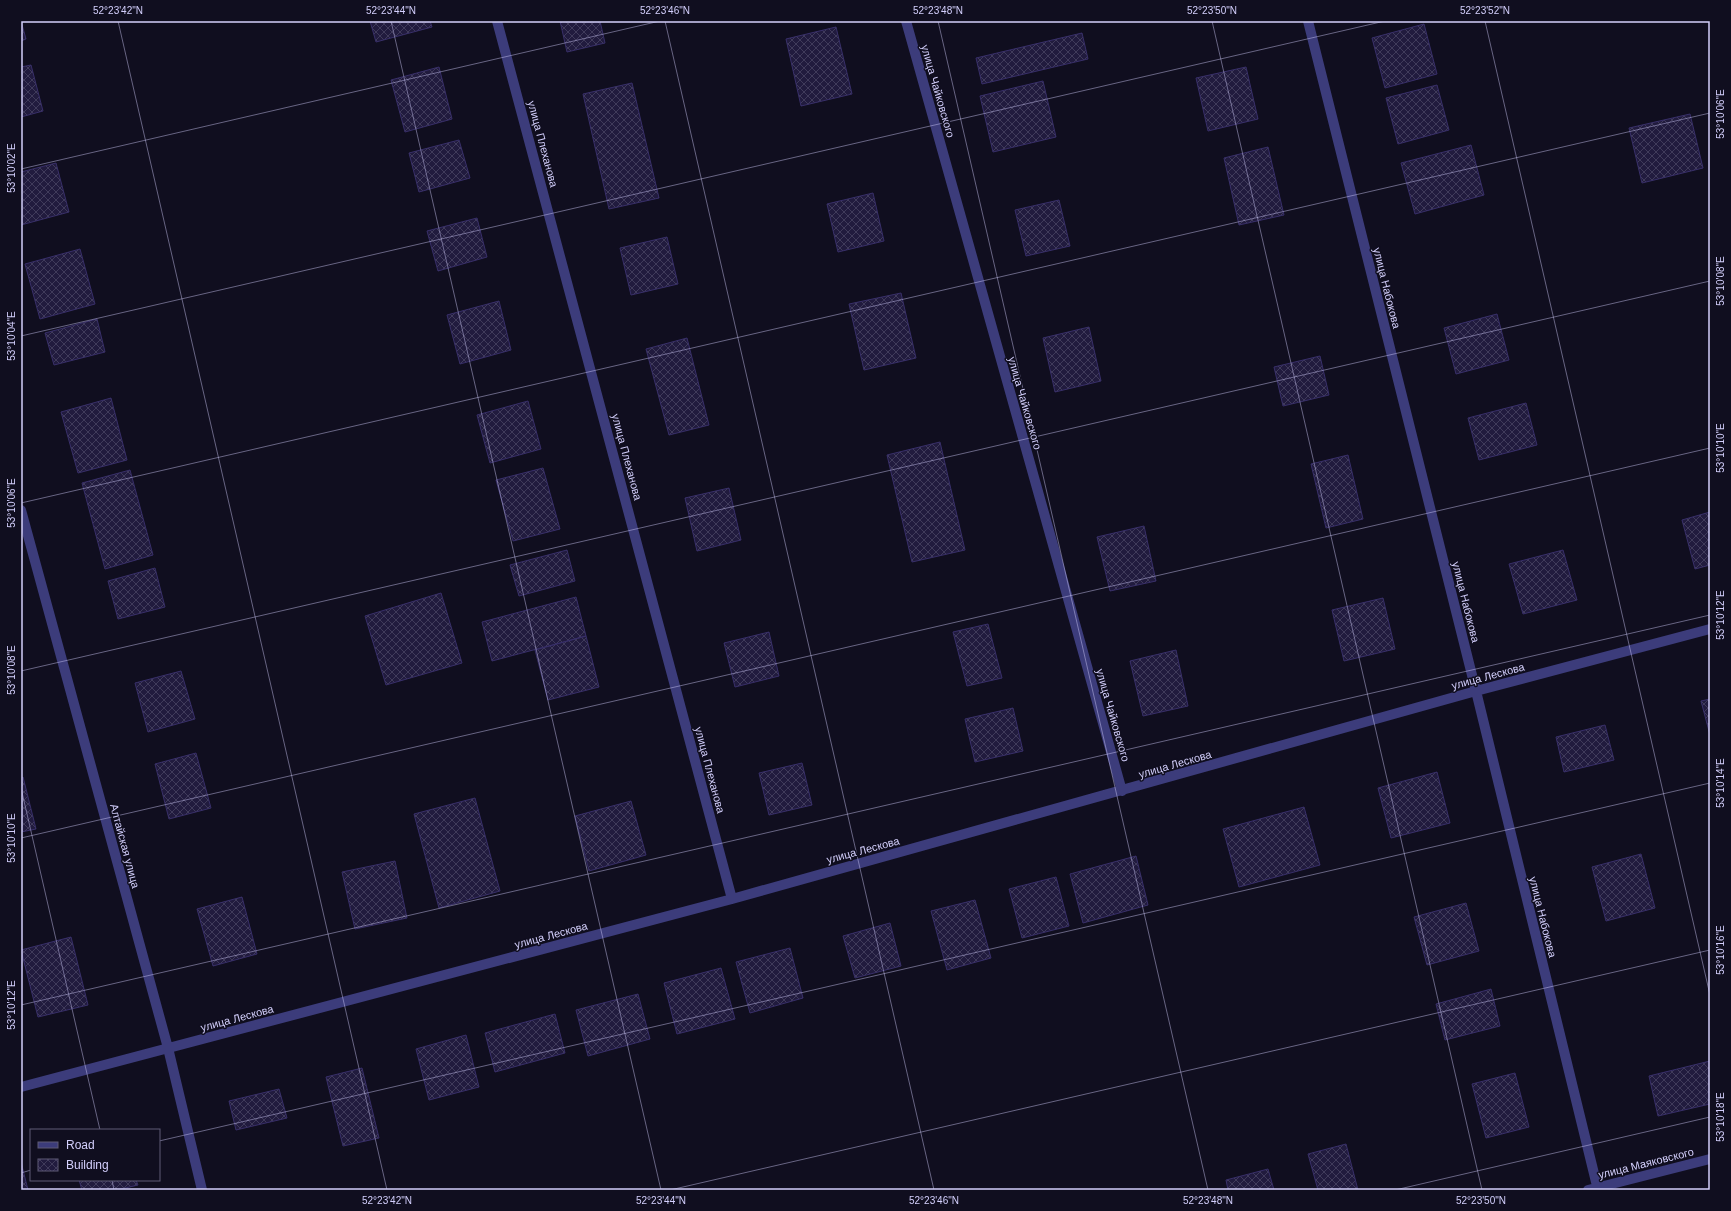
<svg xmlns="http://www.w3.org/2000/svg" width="1731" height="1211" font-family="Helvetica,sans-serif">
<defs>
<pattern id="building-cross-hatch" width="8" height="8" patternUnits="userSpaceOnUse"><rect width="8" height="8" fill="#211b3e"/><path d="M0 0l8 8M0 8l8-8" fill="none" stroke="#403b5b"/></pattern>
</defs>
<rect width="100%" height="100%" fill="#100e1f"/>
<path fill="url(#building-cross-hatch)" stroke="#382f69" d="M21,21l5,18 -5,2z
M370,21h60l2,6 -56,15z
M560,21h40l5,22 -38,9z
M1424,24l13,50 -52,14 -13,-50z
M836,27l16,67 -51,12 -15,-67z
M1082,33l6,26 -106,25 -6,-26z
M31,65l12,46 -22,6v-50z
M439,67l13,52 -47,13 -14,-52z
M1246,67l12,52 -50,12 -12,-53z
M1043,81l13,56 -63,15 -13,-56z
M632,83l27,115 -50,11 -26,-115z
M1437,85l12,45 -51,14 -12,-46z
M1690,114l13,54 -61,15 -13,-55z
M459,140l11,38 -51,14 -10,-39z
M1471,145l13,50 -69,19 -14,-51z
M1268,147l16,68 -45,10 -15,-67z
M56,163l13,49 -48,13v-53z
M873,193l11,48 -46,11 -11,-48z
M1059,200l11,46 -44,10 -11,-46z
M477,218l10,39 -49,14 -11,-40z
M667,237l11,47 -47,11 -11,-47z
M80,249l15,55 -55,15 -15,-55z
M901,293l15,65 -52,12 -15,-66z
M499,301l12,49 -51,14 -13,-49z
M1497,314l12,46 -53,14 -12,-46z
M97,319l8,33 -51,13 -9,-32z
M1089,327l12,54 -46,11 -12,-54z
M687,338l22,87 -40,10 -23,-86z
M1320,356l9,39 -46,11 -9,-39z
M111,398l16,62 -49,13 -17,-61z
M528,401l13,48 -51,14 -13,-48z
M1526,403l11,42 -58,15 -11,-42z
M940,442l25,108 -53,12 -25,-107z
M1348,455l15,64 -37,9 -15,-64z
M543,468l17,61 -47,12 -17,-61z
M130,470l23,85 -48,14 -23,-86z
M729,488l12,52 -44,11 -12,-53z
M1710,512v53l-15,4 -13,-49z
M1144,526l12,55 -46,10 -13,-54z
M567,550l8,31 -56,15 -9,-31z
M1563,550l14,50 -54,14 -14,-50z
M155,568l10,39 -47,12 -10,-38z
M441,593l21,70 -76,22 -21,-69z
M576,597l10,39 -94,25 -10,-39z
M1383,598l12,51 -51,12 -12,-51z
M988,624l14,54 -35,8 -14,-54z
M769,632l10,44 -44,11 -11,-44z
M586,636l13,51 -51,13 -13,-50z
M1176,650l12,56 -45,10 -13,-55z
M181,671l14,48 -47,13 -13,-49z
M1710,699v36l-9,-34z
M1013,708l10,43 -48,11 -10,-43z
M1605,725l9,35 -50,12 -8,-35z
M196,753l15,55 -42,11 -14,-55z
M802,763l10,42 -43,10 -10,-42z
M1437,772l13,51 -59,15 -13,-50z
M23,777l13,52 -15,3v-54z
M475,798l25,93 -61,17 -25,-94z
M631,801l15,54 -57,16 -14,-55z
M1304,807l16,58 -81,22 -16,-58z
M1641,854l14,54 -49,13 -14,-54z
M1136,856l12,49 -65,18 -13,-49z
M395,861l12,57 -52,11 -13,-57z
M1056,877l13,49 -47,12 -13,-49z
M242,897l15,57 -44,12 -16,-57z
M975,900l16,58 -44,12 -16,-59z
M1466,903l13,48 -52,14 -13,-48z
M890,923l11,43 -46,12 -12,-42z
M71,937l17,68 -50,12 -17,-67z
M790,948l13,50 -53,15 -14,-51z
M721,968l14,51 -58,15 -13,-51z
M1491,989l9,37 -55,14 -9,-36z
M638,994l12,45 -62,17 -12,-46z
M555,1014l10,39 -70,19 -10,-39z
M466,1035l13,52 -50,13 -13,-51z
M1710,1061v43l-52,12 -9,-40z
M362,1068l17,70 -36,8 -17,-69z
M1515,1073l14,54 -43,11 -14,-54z
M279,1089l8,29 -51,12 -7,-29z
M1346,1144l12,46h-40l-10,-36z
M21,1162l7,28h-7z
M1268,1169l6,21h-46l-2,-10z
M79,1180h57l2,5 -21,5h-35z"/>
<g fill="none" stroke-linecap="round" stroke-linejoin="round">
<path stroke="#3c3c7b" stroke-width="10" d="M497,21l235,878
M906,21l216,770
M1308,21l168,670 122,499
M21,510l147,538 34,142
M21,1087l711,-188 744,-208 234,-62
M1588,1190l122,-31"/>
</g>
<path fill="none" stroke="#d3cffc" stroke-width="1" stroke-opacity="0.45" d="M118,21l269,1169M391,21l270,1169M665,21l269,1169M938,21l270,1169M1212,21l270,1169M1485,21l225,974M21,169l639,-148M21,336l1364,-315M21,503l1689,-390M21,671l1689,-390M21,788l79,342M21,838l1689,-390M21,1005l1689,-390M159,1141l1551,-358M21,1173l10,-3M112,1180l2,10M670,1190l1040,-240M1395,1190l315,-73"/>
<g text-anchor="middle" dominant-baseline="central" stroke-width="3" stroke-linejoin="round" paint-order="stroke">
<g font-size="11" fill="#d3cffc" stroke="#100e1f">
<text transform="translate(938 91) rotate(74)">улица Чайковского</text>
<text transform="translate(543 144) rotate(75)">улица Плеханова</text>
<text transform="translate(1387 288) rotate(76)">улица Набокова</text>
<text transform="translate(1025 403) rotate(74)">улица Чайковского</text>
<text transform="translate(627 457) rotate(75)">улица Плеханова</text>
<text transform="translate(1466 602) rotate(76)">улица Набокова</text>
<text transform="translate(1488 676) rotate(-15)">улица Лескова</text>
<text transform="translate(1113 715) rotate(74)">улица Чайковского</text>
<text transform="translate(1175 764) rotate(-16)">улица Лескова</text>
<text transform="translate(710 770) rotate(75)">улица Плеханова</text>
<text transform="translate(125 846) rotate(75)">Алтайская улица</text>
<text transform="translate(863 850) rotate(-15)">улица Лескова</text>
<text transform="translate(1543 917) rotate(76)">улица Набокова</text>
<text transform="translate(551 935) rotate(-15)">улица Лескова</text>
<text transform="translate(237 1018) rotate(-15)">улица Лескова</text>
<text transform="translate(1646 1163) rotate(-14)">улица Маяковского</text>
</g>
</g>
<rect width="1731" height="1211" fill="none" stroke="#100e1f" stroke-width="44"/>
<rect x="30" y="1129" width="130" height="52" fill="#100e1f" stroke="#5e5b77"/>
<rect x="38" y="1142" width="20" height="6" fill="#3c3c7b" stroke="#5e5b77"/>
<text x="66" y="1149" font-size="12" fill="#d3cffc">Road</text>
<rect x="38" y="1159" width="20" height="12" fill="url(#building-cross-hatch)" stroke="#5e5b77"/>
<text x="66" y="1169" font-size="12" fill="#d3cffc">Building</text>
<rect x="22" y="22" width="1687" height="1167" fill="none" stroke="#d3cffc" stroke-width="1.5"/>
<g font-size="10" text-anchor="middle" fill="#d3cffc">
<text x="118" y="14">52°23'42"N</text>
<text x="391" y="14">52°23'44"N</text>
<text x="665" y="14">52°23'46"N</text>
<text x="938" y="14">52°23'48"N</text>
<text x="1212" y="14">52°23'50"N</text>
<text x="1485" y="14">52°23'52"N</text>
<text transform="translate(1720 114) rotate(-90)" y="4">53°10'06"E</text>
<text transform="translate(11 168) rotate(-90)" y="4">53°10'02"E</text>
<text transform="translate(1720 281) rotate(-90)" y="4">53°10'08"E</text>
<text transform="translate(11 336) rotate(-90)" y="4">53°10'04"E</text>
<text transform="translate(1720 448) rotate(-90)" y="4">53°10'10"E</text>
<text transform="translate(11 503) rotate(-90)" y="4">53°10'06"E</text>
<text transform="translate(1720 615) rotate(-90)" y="4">53°10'12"E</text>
<text transform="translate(11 670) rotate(-90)" y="4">53°10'08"E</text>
<text transform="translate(1720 783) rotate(-90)" y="4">53°10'14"E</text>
<text transform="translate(11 838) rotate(-90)" y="4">53°10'10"E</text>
<text transform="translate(1720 950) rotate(-90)" y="4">53°10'16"E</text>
<text transform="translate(11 1005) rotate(-90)" y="4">53°10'12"E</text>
<text transform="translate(1720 1117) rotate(-90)" y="4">53°10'18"E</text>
<text x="387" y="1204">52°23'42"N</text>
<text x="661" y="1204">52°23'44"N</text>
<text x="934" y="1204">52°23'46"N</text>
<text x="1208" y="1204">52°23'48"N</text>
<text x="1481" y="1204">52°23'50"N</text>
</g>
</svg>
